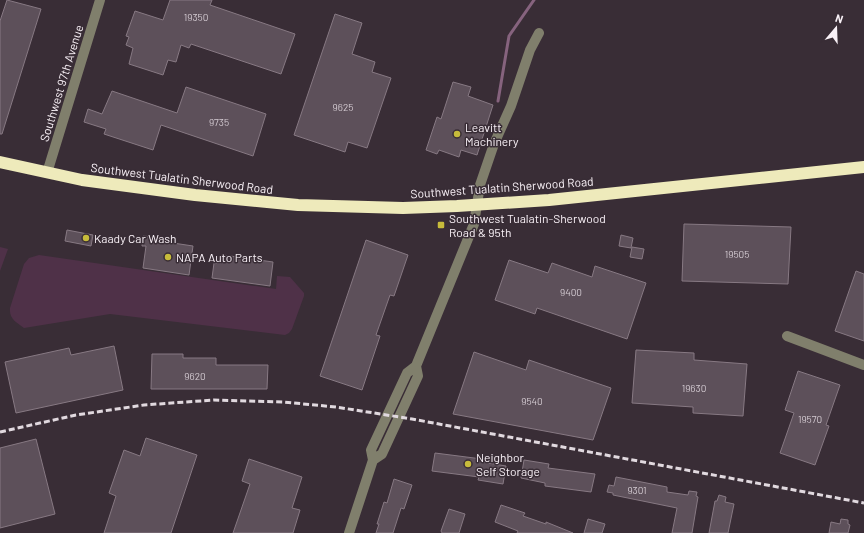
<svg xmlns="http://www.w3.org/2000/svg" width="864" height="533" font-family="Barlow,sans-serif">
<rect width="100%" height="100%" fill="#392d36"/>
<path fill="#4f3148" d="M0,247l8,2 -8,22z
M39,255l237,34 1,-13 13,1 14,16v3l-12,33 -3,4 -4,2 -175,-21 -86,14c-8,-6 -15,-9 -14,-20l14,-44 5,-6z"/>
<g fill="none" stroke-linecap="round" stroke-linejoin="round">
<path stroke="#86637e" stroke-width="3" d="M498,101l11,-65 25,-36"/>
</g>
<path fill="#5d505a" stroke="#877983" d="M7,0l34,9 -39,125h-2v-113z
M170,0h42l-2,5 85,29 -14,40 -90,-30 -2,4 -8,-3 -5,17 -8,-2 -5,15 -34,-11 4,-16 -7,-3 3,-8 -3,-1 9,-25 28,9z
M335,14l27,9 -10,31 23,8 -3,10 19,6 -24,70 -19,-6 -3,10 -51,-17z
M453,82l18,5 -3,9 25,9 -16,50 -16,-5 -2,7 -20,-7 -2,4 -11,-4 11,-33 4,2z
M186,87l80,27 -13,42 -92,-31 -8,25 -49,-16 2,-5 -22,-7 4,-13 14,5 10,-23 65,22z
M684,224l107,3 -3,57 -106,-3z
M67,230l26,5 -2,11 -26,-5z
M621,235l12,3 -2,10 -12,-2z
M143,236l10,1v3l40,6 -4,29 -46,-7 3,-22h-4z
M366,240l42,15 -14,41 -4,-1 -14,40 4,1 -18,54 -42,-14z
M632,247l12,2 -2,10 -12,-2z
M223,255l50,7 -3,24 -58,-8 2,-15h7z
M509,260l39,13 4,-10 40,14 3,-11 51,17 -19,56 -90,-31 -2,6 -40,-14z
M856,271l8,3v67l-29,-10z
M114,346l9,44 -107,23 -11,-51 64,-14 2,7z
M636,350l58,3v7l53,4 -4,52 -50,-3v-6l-61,-4z
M474,352l52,18 3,-10 82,28 -18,52 -140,-26z
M152,354h31v4h33v7h52l-1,24h-116z
M798,371l42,14 -14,40 3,1 -14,39 -35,-12 14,-40 -9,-3z
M146,438l51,17 -26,78h-67l12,-37 -7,-3 15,-43 16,6z
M36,439l19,75 -55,14v-80z
M435,453l47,6v3l24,4 -3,18 -25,-4 1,-3 -47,-6z
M249,459l53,18 -10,31 8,2 -7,23h-60l17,-49 -8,-3z
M524,460l25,4 -1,4 47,6 -4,18 -46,-6v-3l-24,-5z
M616,477l51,10v5l21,3 1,-4 8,1 -1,4 2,1 -6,36h-20l5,-25 -64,-13v-2l-6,-1 2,-7 5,1z
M394,479l18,6 -8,24 -3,-1 -8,25h-17l3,-9h-2l7,-22 3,1z
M719,495l7,2 -1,5 9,2 -6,29h-19l6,-32h2z
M501,505l24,8 -2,3 23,8v-2l27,11h-56l1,-2 -23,-9z
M449,509l16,5 -6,19h-17l-1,-2z
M588,519l17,5 -3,9h-18z
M841,519l7,1v4l2,1 -2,8h-19l2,-11 9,2z"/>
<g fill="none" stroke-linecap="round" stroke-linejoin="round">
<path stroke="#807f6c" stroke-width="10" d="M47,173l53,-173
M787,336l77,29
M373,460l9,-6 36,-78 -2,-10
M349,533l24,-73 -2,-10 36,-77 9,-7 58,-142 6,-39 14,-41 17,-38 19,-56 9,-17"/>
<path stroke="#eeeabb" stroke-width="12" d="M0,162l82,18 113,15 103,10 105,3 54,-2 92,-6 315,-33"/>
<path stroke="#e1d9df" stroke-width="3" stroke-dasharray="6 3" stroke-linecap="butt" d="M0,432l76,-17 68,-10 70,-5 69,2 53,5 76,12 452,84"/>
</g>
<g fill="#c7bb3b" stroke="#392d36" stroke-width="1.5">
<circle cx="457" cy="134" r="4"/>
<rect x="437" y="221" width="8" height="8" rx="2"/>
<circle cx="86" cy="238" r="4"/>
<circle cx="168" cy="257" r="4"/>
<circle cx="468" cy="464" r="4"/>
</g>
<g text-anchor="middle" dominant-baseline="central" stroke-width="3" stroke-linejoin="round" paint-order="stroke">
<g font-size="10" fill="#d2c9d0">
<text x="196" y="17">19350</text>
<text x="343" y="107">9625</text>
<text x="219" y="122">9735</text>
<text x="737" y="254">19505</text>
<text x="571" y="292">9400</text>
<text x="195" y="376">9620</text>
<text x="694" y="388">19630</text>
<text x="532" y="401">9540</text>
<text x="810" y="419">19570</text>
<text x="637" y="490">9301</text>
</g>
<g font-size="12" fill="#f9f1f7" stroke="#392d36">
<text transform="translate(61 83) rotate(-73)">Southwest 97th Avenue</text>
<text transform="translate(182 178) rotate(7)">Southwest Tualatin Sherwood Road</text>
<text transform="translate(502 187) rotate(-4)">Southwest Tualatin Sherwood Road</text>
</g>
<g font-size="12" fill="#f9f1f7" stroke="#392d36" text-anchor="start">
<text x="465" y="127">Leavitt<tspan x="465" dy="14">Machinery</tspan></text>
<text x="449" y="218">Southwest Tualatin-Sherwood<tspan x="449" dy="14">Road &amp; 95th</tspan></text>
<text x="94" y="238">Kaady Car Wash</text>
<text x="176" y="257">NAPA Auto Parts</text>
<text x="476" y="457">Neighbor<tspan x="476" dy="14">Self Storage</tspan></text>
</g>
</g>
<g transform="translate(836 28) rotate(19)" stroke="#392d36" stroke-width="3" paint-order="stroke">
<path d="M0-3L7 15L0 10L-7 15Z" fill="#f9f1f7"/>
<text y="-6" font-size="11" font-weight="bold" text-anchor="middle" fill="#f9f1f7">N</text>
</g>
</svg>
